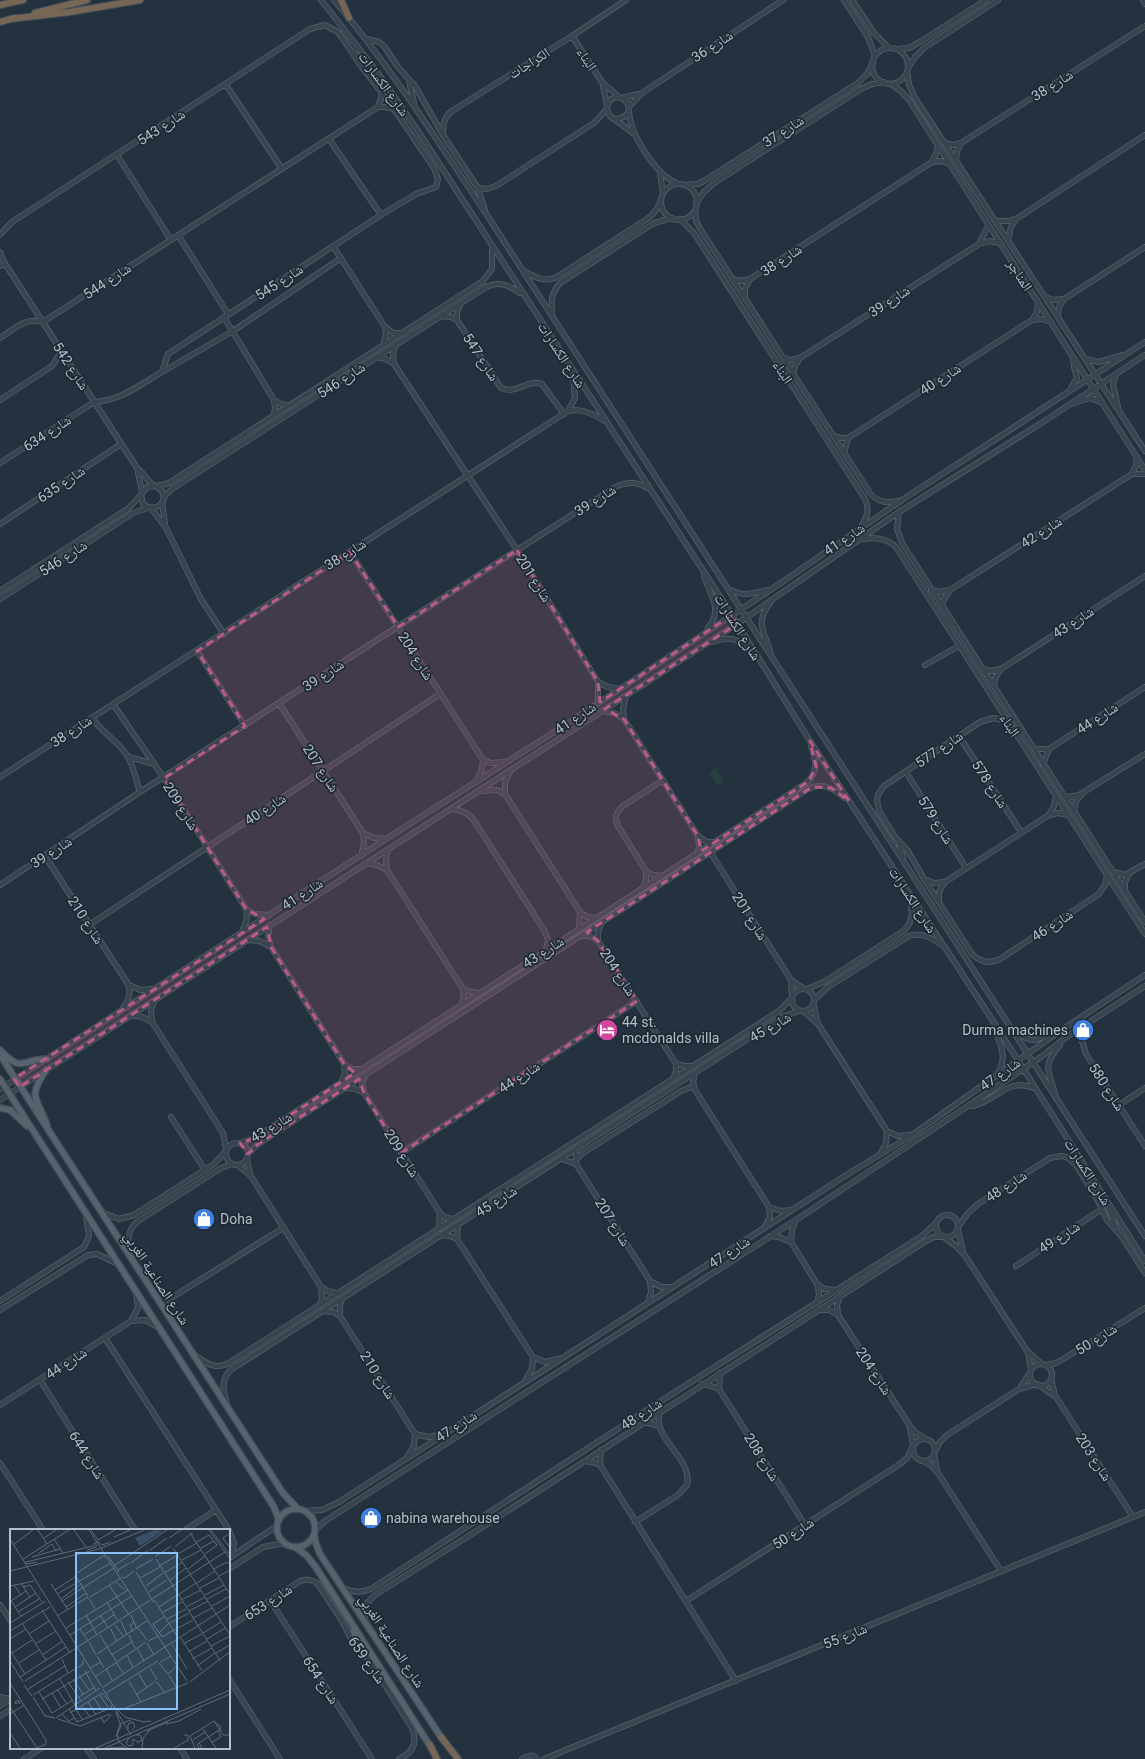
<svg xmlns="http://www.w3.org/2000/svg" width="1145" height="1759" font-family="Roboto,'Noto Naskh Arabic',sans-serif">
<rect width="100%" height="100%" fill="#24323f"/>
<path fill="#264040" d="M716,768l8,14 -6,4 -9,-13z"/>
<g fill="none" stroke-linecap="round" stroke-linejoin="round">
<g stroke="#56626d" stroke-width="6">
<path id="minor" d="M321,0l54,69 43,62 314,484 78,126 181,277 154,243
M334,0c56,66 103,140 151,212l660,1024
M844,0l24,37 7,19
M852,0l22,33 15,15
M1143,0l2,4
M572,36l30,46 17,15
M367,39l12,3 5,4 14,21 17,19 28,49 35,53 7,22
M872 66a18 18 0 1 1 36 0a18 18 0 1 1-36 0Z
M898,49l11,-1 11,-6 66,-42
M354,53l14,11
M908,68l7,-11 9,-9 74,-48
M907,71l2,14 6,13 230,353
M409,81l5,22
M891,84l10,7 8,9 236,370
M226,85l56,84
M603,86l4,19
M622,98l16,-4
M378,107l3,-9 1,-6
M629,107l13,-14 141,-93
M629,111c1,24 27,64 49,73
M613,118c7,2 12,0 16,-7 0,-11 -8,-16 -18,-12 -5,6 -5,11 -1,17l23,17
M443,135c0,-10 1,-18 9,-24l120,-75 54,-36
M329,139l52,76
M945,143l8,2 8,-2 184,-117
M117,155l54,85
M956,160l1,-9 4,-8
M932,162l4,-8 2,-8
M660,173l3,20
M661 202a18 18 0 1 1 36 0a18 18 0 1 1-36 0Z
M684,185l14,-1 6,-3 154,-98 9,-9 6,-11
M478,188l9,1 9,-3 98,-63 13,-14
M696,203l8,-11 10,-9 147,-94 11,-5 12,-2
M695,210l1,11 5,9 169,263c8,10 17,10 28,8
M680,219l14,14 171,266c5,11 2,18 -4,28
M995,221h13l8,-2 129,-84
M0,235l12,-13 298,-193 15,-4 13,7 14,20 6,10 36,47 40,59 4,11 -2,8 -20,7 -35,21 -213,139 -6,18c-22,13 -42,29 -68,30l-94,61
M178,235l50,79
M1008,240l3,-13 5,-8
M979,244l9,-18
M333,246l52,81 8,6h8
M0,252l4,10 133,206c6,4 9,11 15,16 4,3 10,4 11,10 4,13 -12,17 -20,10l-2,-9 6,-8 8,-1
M0,266l5,-3
M524,271c11,6 20,12 33,6l93,-60 7,-8 4,-10
M732,279l9,2 9,-2 182,-117 8,-1 8,2
M1045,297l9,3 10,-1
M745,298v-9l5,-10
M552,315c-1,-13 -1,-22 8,-32l94,-60 18,-5
M442,316l9,1 6,3 44,68c14,7 27,-9 41,-4l22,30
M1058,316l1,-9 5,-8 81,-52
M224,317l50,83 1,8 -1,7
M457,320v-8l3,-7
M1032,320l9,-1 10,3
M0,338c14,-9 26,-21 43,-16l335,-215h8l8,2
M383,345l3,-10 -1,-8
M377,357l9,2 8,5 123,186 81,132v21
M782,357l9,3 9,-2 179,-114 10,-3 10,2
M1085,359l14,3 24,-7
M394,364l-1,-10 2,-8
M162,372l71,-41 108,-73
M793,374l2,-8 5,-8
M1116,374l-3,11 5,22
M1071,388l6,-10 -3,-11 -1,-9
M0,400l52,-34 10,-15
M274,400l7,4 8,2
M1071,404l19,-6 10,4
M568,411c14,-3 23,2 35,9
M833,436l9,2h6l184,-118 5,-8 1,-9
M844,453l4,-15
M137,468l5,24
M1132,474l4,-8 1,-9
M157,486l12,-3 314,-202 9,-12v-21
M164,497l8,-8 314,-202c14,-7 23,-1 34,6
M162,502l3,22
M151,508l15,20 35,71 23,35
M899,512l-2,17 5,14 243,379
M0,524l121,-80
M864,539c12,-2 23,-1 32,8l249,387
M350,552l133,208 8,3 15,-1
M704,576c7,20 19,34 4,52
M730,590c16,7 22,3 39,0
M931,590l8,2 11,-2 182,-116h13
M0,591l129,-83 11,-12
M0,599l133,-86 15,-5
M942,606l2,-7 6,-9
M712,642c16,-6 25,-4 38,7
M197,651l48,75
M770,651c-6,-20 -15,-28 0,-48
M925,665l34,-19
M983,669l7,2 11,-2
M598,682l10,5 11,2
M994,686l1,-8 6,-9 144,-93
M279,703l84,130 1,11 -3,12
M113,704l51,74 82,131 1,10 -5,13
M602,711l12,2 10,6 74,117 9,6h7
M92,718c10,15 27,23 36,39 6,10 8,24 12,35
M624,719l-1,-11 3,-12
M1007,721l-13,-3 -14,4 -96,64 -6,9 -1,5 2,11 16,26 13,14 16,28 48,75c9,9 18,10 28,5l99,-65 6,-9 2,-10
M959,736l62,96
M1034,749h15l96,-62
M129,757l25,7
M1043,764l6,-15
M510,772l-5,10v12l75,118 7,5 8,1
M906,772l60,96
M0,777l568,-366 7,-13 -2,-23
M476,782l6,-13 1,-9
M480,791l17,-1 8,4
M1063,795l6,2 10,-2 66,-41
M451,809c11,1 18,4 24,13l69,108 4,10 -2,10
M1074,811l2,-10 5,-6
M1049,815l5,-9 2,-10
M363,833l11,5 12,1
M899,841l4,18
M388,850l-2,10 1,10 76,119 1,8 -3,8
M710,852l81,128 13,9
M697,854l2,-7 -1,-11
M45,856l83,128c4,10 0,16 -5,24
M367,863l10,2 10,5
M646,871l7,4 8,1
M1113,872l12,3 20,-11
M924,879l10,4 11,-1
M0,885l140,-93 477,-306c10,-4 20,-5 30,2
M644,887l2,-8v-8l-28,-45c-4,-8 -2,-14 5,-20l40,-26
M1125,891v-9l4,-8
M939,901v-9l6,-10 104,-67 9,-2 10,2
M246,909l8,5 15,1
M89,925l351,-231
M270,925l-2,12 3,10 73,117 8,5h8
M579,929l1,-17
M582,936h8l8,5 78,123v7l-3,8
M249,940l11,1 11,6
M598,941v-9l3,-8
M791,980l1,16
M129,985l11,5 12,-1
M792 1000a11 11 0 1 1 22 0a11 11 0 1 1-22 0Z
M463,989l8,3 8,1
M807,989l17,-7 81,-52c9,-11 7,-20 5,-33
M814,1000l14,-13 81,-51c13,-4 22,2 33,9
M814,1005l3,17
M803,1011l15,13 69,107 -1,12 -5,10
M131,1015l11,2 10,5 71,111 3,16
M152,1022l-1,-11 3,-10
M1086,1024l-4,17 4,13 59,92
M994,1028c7,18 14,29 3,47
M1014,1032c24,13 16,9 41,0
M676,1064l9,2h7
M695,1073l-2,9 2,8 74,117 1,10 -6,11
M365,1075l-3,9 2,9 76,120 6,5 8,1
M342,1081l3,-8 -1,-9
M347,1088l9,1 8,4
M0,1089l386,-250 176,-112 210,-138 130,-89 243,-158
M1055,1094c-7,-25 -13,-28 5,-49
M0,1100l737,-476 162,-112 144,-90 102,-67
M1119,1105l26,-17
M972,1106c25,-5 35,-29 62,-18
M171,1117l34,53
M887,1131l11,5 12,-1
M226 1154a11 11 0 1 1 22 0a11 11 0 1 1-22 0Z
M240,1143l15,-5 550,-354c14,-11 11,-23 6,-38
M576,1150v14l74,117 1,11 -3,11
M401,1153l236,-152
M248,1154l9,-9 35,-23 516,-333c15,-8 25,0 37,9
M247,1159l3,15
M562,1159l14,5
M575,1161l8,-8 98,-62 10,-4
M237,1165l14,11 70,111 6,4 10,2
M769,1207l12,4 11,-1
M1108,1207l9,23
M101,1212l18,7 15,-4 80,-51 11,-12
M936 1226a11 11 0 1 1 22 0a11 11 0 1 1-22 0Z
M796,1220l-4,10 -1,12 26,42 7,5 12,1
M958,1227l10,-14 10,-9 72,-46 11,-2 6,1 9,8 21,34 10,21 15,17 23,36
M439,1229l1,-16
M958,1230l5,22
M443,1235l7,1 7,3 76,118 12,5 14,-3
M770,1236l9,1 12,5
M945,1238l11,8 10,11 61,94 15,13
M457,1239l1,-14
M128,1253c0,-13 -1,-23 10,-32l83,-53 11,-4
M1016,1266l86,-57
M650,1281l11,6h11
M841,1295l-4,10 1,10 72,111 6,7 9,5
M342,1299l-2,6v11l75,118 -1,12 -7,11
M168,1300l115,-72
M0,1301l84,-54 5,-11 -3,-21
M817,1303l2,-8 -1,-10
M320,1305l2,-7 -1,-11
M0,1310l88,-55 9,-1 21,10
M819,1310h10l9,5
M323,1311l11,1 6,4
M131,1321l14,-1 13,7
M105,1338l124,192
M1028,1353l3,17
M196,1356c11,8 20,14 33,7l550,-352 13,-13
M1030 1375a11 11 0 1 1 22 0a11 11 0 1 1-22 0Z
M1046,1365l10,-2 9,-5 80,-50
M720,1373l-1,16 86,136
M1051,1379l4,17
M40,1380l95,150
M525,1381l7,-12 1,-12
M702,1384l9,2 8,3
M1039,1385l17,12 77,120
M1020,1388l10,-15
M227,1404c-4,-14 -7,-25 5,-35l550,-352 17,-6
M0,1405l131,-84 7,-13 -2,-15
M645,1422l14,4
M910,1428l3,17
M415,1434l13,3 11,-2
M913 1450a11 11 0 1 1 22 0a11 11 0 1 1-22 0Z
M601,1450l-1,15 136,216
M935,1451l5,-9 7,-7 72,-46 17,-5
M934,1455l3,16
M584,1461l8,1 8,3
M923,1461l9,5 6,7 63,98
M0,1463l43,67
M305,1511l17,-1 17,-8 509,-328 64,-39 148,-104 85,-56
M635,1522l43,-27 9,-10c6,-28 -36,-46 -27,-73
M185,1530l31,-20
M315,1530l10,-9 471,-301 172,-114 73,-49 24,-19 80,-52
M229,1531l5,12 -3,14
M229,1558l49,-33
M229,1569l34,-22 22,-4
M343,1588c10,5 18,5 28,1l282,-183 269,-170 14,-13
M270,1600l102,159
M686,1601l214,-137 8,-7 4,-10
M0,1605l11,16
M364,1621l3,-18 8,-8 92,-58 459,-296 8,-4h8
M229,1627l71,-46c7,-2 12,-2 18,3l24,37 11,21 16,18 43,68c6,15 1,25 -13,31
M229,1679l51,80
M0,1697l11,2
M0,1706l11,-7
M0,1716l11,-7
M86,1748l8,11
M180,1748l7,11
M24,1759l18,-11
M522,1759c5,-4 11,-5 15,0
M544,1759l601,-247"/>
</g>
<g stroke="#414d58" stroke-width="8">
<path id="major" d="M0,1050c23,24 21,9 47,9
M0,1055l283,438 15,16
M46,1070c-19,28 -9,27 1,55
M0,1079l274,428 5,13
M0,1108l10,2 17,16
M277 1528a19 19 0 1 1 38 0a19 19 0 1 1-38 0Z
M314,1534l2,10 4,10 123,186
M295,1547l11,8 9,11 117,183
M353,1631l9,21"/>
</g>
<g stroke="#434f5a" stroke-width="8">
<path id="highway" d="M341,0l8,18
M0,5l23,-5
M35,13l52,-13
M10,19l60,-7 70,-12
M0,22l14,-4
M441,1737l17,22
M430,1745l7,14"/>
</g>
<use href="#minor" stroke="#38444f" stroke-width="4.5"/>
<use href="#major" stroke="#56636f" stroke-width="5.5"/>
<use href="#highway" stroke="#756655" stroke-width="6"/>
</g>
<path fill="#bc5b87" fill-opacity="0.2" stroke="#bc5b87" stroke-width="3" stroke-dasharray="8 5" stroke-linejoin="round" d="M517,550l81,132 2,20 132,-87 5,9 -132,85 19,10 74,117 3,15 108,-70 7,-14 -6,-26 39,60 -18,-13 -19,-1 -225,145 11,9 39,60 -236,152 -37,-60 -5,-14 -102,66 -9,9 -8,-11 15,-5 100,-65 -11,-9 -73,-117 -4,-20 -247,160 -6,-8 250,-160 -18,-10 -82,-131 81,-52 -48,-75 153,-99 48,75z"/>
<defs>
<g id="hotel-disc" transform="scale(1.15)"><circle r="9.5" fill="#d1479c" stroke="#1d2934"/><path d="M-6-4.5h1.5V1H6V5H4.5V3h-9V5H-6ZM-4 0a1.8 1.8 0 1 1 3.6 0ZM.5 0V-2.5h3Q6-2.5 6 0Z" fill="#fff"/></g>
<g id="shop-disc" transform="scale(1.15)"><circle r="9.5" fill="#3f7fe0" stroke="#1d2934"/><path d="M-5-2.5h2.3a2.7 3.5 0 0 1 5.4 0H5L5.5 6h-11ZM-1.5-2.5h3a1.5 2.3 0 0 0-3 0Z" fill="#fff"/></g>
</defs>
<g fill-rule="evenodd">
<use href="#hotel-disc" x="607" y="1030"/>
<use href="#shop-disc" x="1083" y="1030"/>
<use href="#shop-disc" x="204" y="1219"/>
<use href="#shop-disc" x="371" y="1518"/>
</g>
<g text-anchor="middle" dominant-baseline="central" stroke-width="3.5" stroke-linejoin="round" paint-order="stroke">
<g font-size="14" fill="#b4bfca" stroke="#1d2934">
<text transform="translate(712 46) rotate(-33)">شارع 36</text>
<text transform="translate(587 59) rotate(58)">البناء</text>
<text transform="translate(529 63) rotate(-32)">الكراجات</text>
<text transform="translate(384 84) rotate(54)">شارع الكسارات</text>
<text transform="translate(1052 85) rotate(-32)">شارع 38</text>
<text transform="translate(161 127) rotate(-33)">شارع 543</text>
<text transform="translate(783 131) rotate(-33)">شارع 37</text>
<text transform="translate(781 260) rotate(-33)">شارع 38</text>
<text transform="translate(1020 275) rotate(57)">المناجر</text>
<text transform="translate(107 281) rotate(-33)">شارع 544</text>
<text transform="translate(279 282) rotate(-33)">شارع 545</text>
<text transform="translate(889 301) rotate(-33)">شارع 39</text>
<text transform="translate(562 355) rotate(57)">شارع الكسارات</text>
<text transform="translate(481 357) rotate(57)">شارع 547</text>
<text transform="translate(71 366) rotate(57)">شارع 542</text>
<text transform="translate(783 372) rotate(57)">البناء</text>
<text transform="translate(940 379) rotate(-33)">شارع 40</text>
<text transform="translate(341 380) rotate(-33)">شارع 546</text>
<text transform="translate(47 433) rotate(-33)">شارع 634</text>
<text transform="translate(61 484) rotate(-34)">شارع 635</text>
<text transform="translate(595 500) rotate(-32)">شارع 39</text>
<text transform="translate(1041 532) rotate(-33)">شارع 42</text>
<text transform="translate(844 539) rotate(-34)">شارع 41</text>
<text transform="translate(345 554) rotate(-32)">شارع 38</text>
<text transform="translate(63 558) rotate(-33)">شارع 546</text>
<text transform="translate(534 578) rotate(58)">شارع 201</text>
<text transform="translate(1073 622) rotate(-33)">شارع 43</text>
<text transform="translate(738 627) rotate(58)">شارع الكسارات</text>
<text transform="translate(416 656) rotate(58)">شارع 204</text>
<text transform="translate(323 675) rotate(-33)">شارع 39</text>
<text transform="translate(575 718) rotate(-34)">شارع 41</text>
<text transform="translate(1097 718) rotate(-33)">شارع 44</text>
<text transform="translate(1010 725) rotate(57)">البناء</text>
<text transform="translate(71 731) rotate(-33)">شارع 38</text>
<text transform="translate(939 749) rotate(-34)">شارع 577</text>
<text transform="translate(321 768) rotate(57)">شارع 207</text>
<text transform="translate(990 784) rotate(57)">شارع 578</text>
<text transform="translate(181 806) rotate(58)">شارع 209</text>
<text transform="translate(265 809) rotate(-33)">شارع 40</text>
<text transform="translate(936 820) rotate(58)">شارع 579</text>
<text transform="translate(51 852) rotate(-33)">شارع 39</text>
<text transform="translate(302 894) rotate(-33)">شارع 41</text>
<text transform="translate(913 900) rotate(57)">شارع الكسارات</text>
<text transform="translate(750 916) rotate(58)">شارع 201</text>
<text transform="translate(86 920) rotate(57)">شارع 210</text>
<text transform="translate(1052 925) rotate(-33)">شارع 46</text>
<text transform="translate(543 952) rotate(-33)">شارع 43</text>
<text transform="translate(618 972) rotate(57)">شارع 204</text>
<text transform="translate(770 1027) rotate(-30)">شارع 45</text>
<text transform="translate(1000 1074) rotate(-35)">شارع 47</text>
<text transform="translate(519 1077) rotate(-33)">شارع 44</text>
<text transform="translate(1107 1087) rotate(57)">شارع 580</text>
<text transform="translate(271 1127) rotate(-31)">شارع 43</text>
<text transform="translate(402 1153) rotate(58)">شارع 209</text>
<text transform="translate(1088 1172) rotate(58)">شارع الكسارات</text>
<text transform="translate(1006 1186) rotate(-33)">شارع 48</text>
<text transform="translate(496 1201) rotate(-32)">شارع 45</text>
<text transform="translate(613 1222) rotate(58)">شارع 207</text>
<text transform="translate(1059 1237) rotate(-33)">شارع 49</text>
<text transform="translate(729 1252) rotate(-33)">شارع 47</text>
<text transform="translate(157 1278) rotate(57)">شارع الصناعية الغربي</text>
<text transform="translate(1096 1339) rotate(-32)">شارع 50</text>
<text transform="translate(66 1363) rotate(-33)">شارع 44</text>
<text transform="translate(874 1371) rotate(57)">شارع 204</text>
<text transform="translate(378 1375) rotate(58)">شارع 210</text>
<text transform="translate(641 1414) rotate(-33)">شارع 48</text>
<text transform="translate(456 1426) rotate(-33)">شارع 47</text>
<text transform="translate(87 1455) rotate(58)">شارع 644</text>
<text transform="translate(762 1457) rotate(58)">شارع 208</text>
<text transform="translate(1094 1457) rotate(57)">شارع 203</text>
<text transform="translate(793 1533) rotate(-33)">شارع 50</text>
<text transform="translate(268 1602) rotate(-33)">شارع 653</text>
<text transform="translate(845 1636) rotate(-22)">شارع 55</text>
<text transform="translate(392 1641) rotate(57)">شارع الصناعية الغربي</text>
<text transform="translate(367 1660) rotate(55)">شارع 659</text>
<text transform="translate(321 1680) rotate(57)">شارع 654</text>
</g>
<g font-size="14" fill="#b4bfca" stroke="#1d2934" text-anchor="start">
<text x="622" y="1022">44 st.<tspan x="622" dy="16">mcdonalds villa</tspan></text>
<text x="1068" y="1030" text-anchor="end">Durma machines</text>
<text x="220" y="1219">Doha</text>
<text x="386" y="1518">nabina warehouse</text>
</g>
</g>
<g transform="translate(10 1529)">
<rect width="220" height="220" fill="#24323f"/>
<path d="M144,1l9,1 -23,15 -5,-8z" fill="#384f67"/>
<path fill="none" stroke="#5e6a77" stroke-width="1" d="M28,1l9,14M64,1l12,17M79,1l98,151M81,1l7,10 17,-10M199,1l21,29M201,1l19,25M182,7l38,58M104,8l16,-7M34,9l12,-8M159,9l12,-8M0,10l92,148M44,10l9,14M87,12l5,4 9,-3M187,13l12,-7 8,10 -12,9M4,15l19,-14M165,18l17,-14v3M163,19l57,87M191,19l13,-7M220,19l-7,-10 7,-5M77,21l9,-3v-5M140,21l17,-12M29,24l13,-9 4,7M168,25l19,-11M98,27l11,16M22,28l28,-8M145,28l16,-11M13,30l46,-29M146,30l63,100M172,31l19,-10M14,33l4,2 9,-2M16,33l67,-16 2,-4M121,34l17,-13M105,36l52,-35M149,37l19,-11M126,40l17,-10M178,40l17,-13M204,40l13,-7 3,3M108,41l11,-7M0,42l89,-22 45,-19M126,43l16,28M154,44l19,-11M65,45l28,-18 3,1M65,46l13,21M209,47l11,-6M112,48l3,1 9,-7M130,49l20,-11M105,52l10,9M159,52l17,-13M11,54l9,14M187,54l18,-12M41,55l17,26M4,56l7,10M99,56l20,30M0,57l24,-5M136,57l17,-13M13,58l7,-2 12,17M190,59l19,-10M45,61l20,-13M139,63l18,-12M47,65l54,-31M168,66l18,-12M195,66l19,-10M80,68l31,-19M79,69l6,11M0,70l11,17M51,70l20,-15M197,70l19,-10M171,71l20,-10M1,72l15,-10M52,72l52,-33M142,72h3l23,37M97,73l11,19M202,77l18,-10M5,78l21,-14M56,78l20,-14M149,78l18,-12M176,78l19,-10M32,81l28,43M179,82l19,-10M8,83l21,-13M153,83l19,-10M76,86l11,20M90,86l8,13M121,86l6,14M47,87l31,-19M154,88l-11,7 9,13 12,-7M183,89l19,-10M157,90l19,-10M111,92l6,14M0,94l36,-22M12,94l24,37M160,94l19,-10M105,96l9,12M56,99l62,-38M100,99l7,13M128,99l9,12M70,100l8,12M164,101l19,-10M0,102l40,-24M123,103l-3,-7 4,-3M149,104l10,-10M193,104l18,-11M19,105l20,-13M60,106l62,-39M74,106l31,-21M90,106l8,13M119,106l6,13M171,109l21,33M0,110l16,-10M197,110l18,-11M138,112l11,-5M79,113l7,13M137,114l7,12M25,115l21,-13M162,115l15,25M173,115l19,-10M201,117l19,-10M98,119l8,13M127,119l7,13M0,121l15,24M178,123l19,-11M2,124l20,-13M206,124l14,-8M87,125l51,-34M32,126l21,-14M101,126l21,-13M117,126l6,13M87,127l7,12M52,130l6,14M182,130l20,-11M210,130l10,-7M0,132l13,21M106,133l7,11M150,133l11,-6M9,134l20,-13M149,134l9,11M187,137l18,-13M80,139l11,-6M96,139l6,12M140,139l7,12M75,142l11,20M129,145l8,14M158,145l9,-8M69,146l10,15M159,146l7,12M10,148l46,-30M85,148l51,-35M50,150l15,26M63,150l10,15M15,152l200,-129M119,152l12,21M58,153l13,19M147,153l7,10M180,153l30,-23 -1,2M0,154l36,57v4l-9,4M14,156l8,11M93,158l127,-82M18,160l37,-23M47,160l10,15M93,160l28,46M29,163l13,21 21,-13M42,164l9,15M96,164l52,-32M23,166l50,-31v-4M90,166l9,14M126,166l20,-14M23,168l12,19 10,2M67,169l18,-11M84,169l9,14M32,170l48,-28M78,173l8,13M10,175l-2,-4 -3,2 1,2 3,-2 1,-1M72,177l8,11M0,178l27,41M105,178l10,10 19,5 7,-1M59,180l8,13 34,-14 1,-3M113,180l65,-26M66,181l7,10M106,183l5,14 -5,11M60,184l32,-20 6,7M0,185l14,-9M52,185l7,7 5,-3M91,188l3,6 7,-8M46,189l44,-30M48,190l22,7 30,-12M204,192l9,14h7M156,195l13,-3 22,-12M118,200v-5l5,-2 2,5 -3,3M193,200l13,19M137,202l21,-9M0,204l10,15M119,209l-3,5 3,3 4,-1v-6M123,210l5,3 4,-2 -2,-5h-4M183,211l12,-8M202,213l9,-5 -3,-6M189,214l20,-13M86,219l134,-58M95,219l125,-54M99,219l16,-1M118,219l-9,-6 -2,-9 3,-9 11,-4M132,219l1,-10 6,-7M164,219l14,-8v-5h-4M185,219l-5,-12 24,-15 7,6 -1,4M189,219l-2,-3 2,-2 3,5"/>
<path fill="#89bffa" fill-opacity="0.15" stroke="#89bffa" stroke-width="2" d="M66,24h101v156h-101z"/>
<rect width="220" height="220" fill="none" stroke="#b4bfca" stroke-width="2"/>
</g>
</svg>
